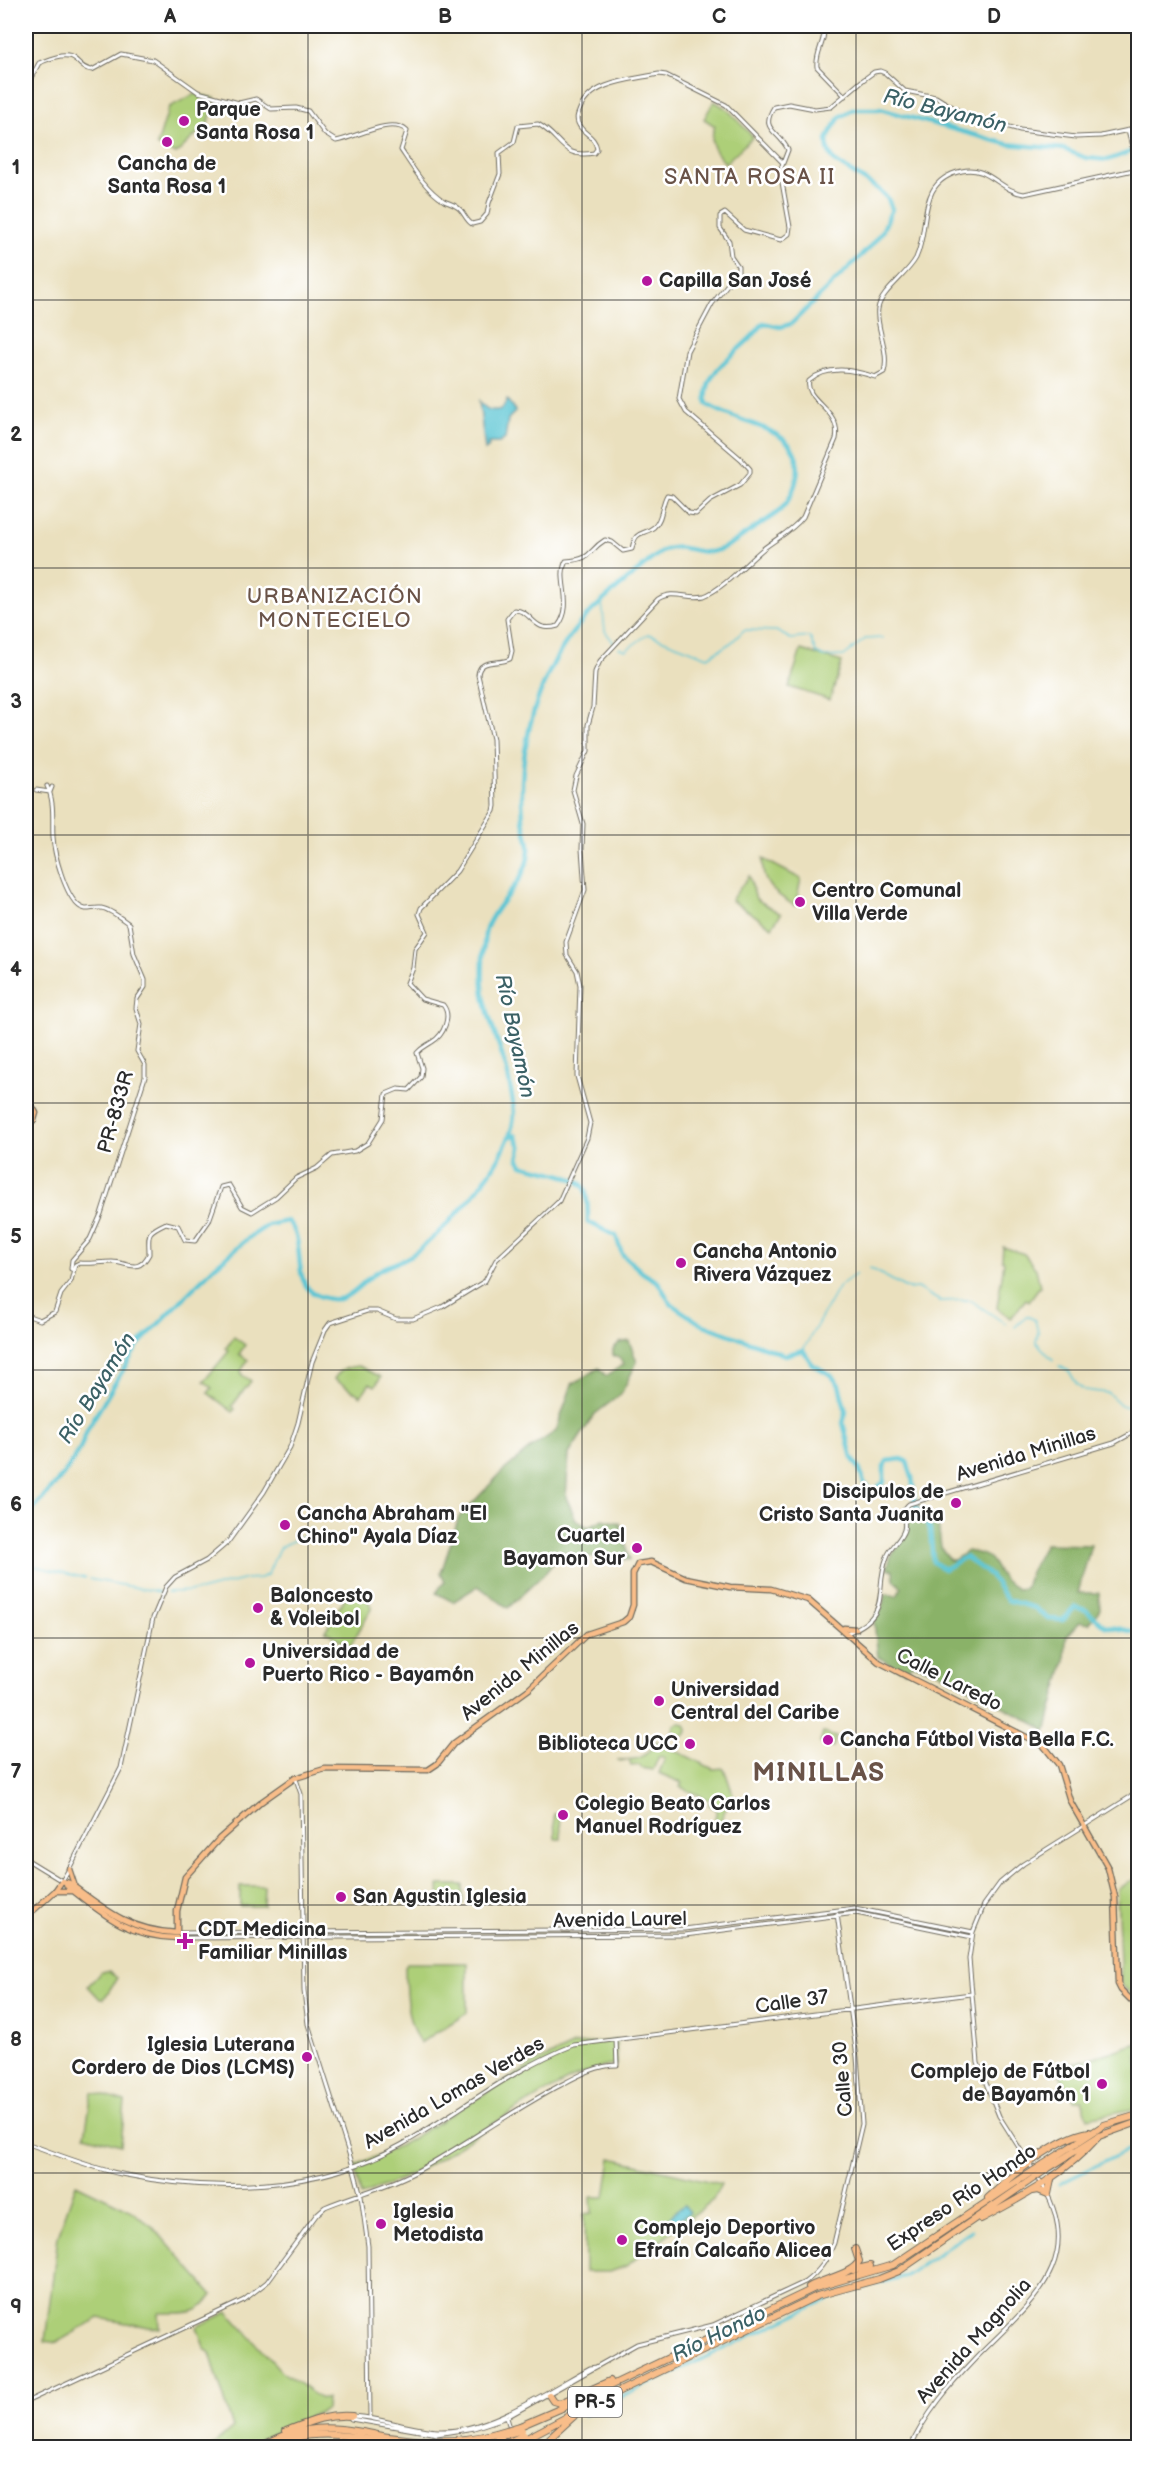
<svg xmlns="http://www.w3.org/2000/svg" width="1164" height="2473" font-family="'Balsamiq Sans',sans-serif">
<rect width="100%" height="100%" fill="#fff"/>
<filter id="ink" filterUnits="userSpaceOnUse"><feTurbulence type="fractalNoise" baseFrequency=".0167" numOctaves="2"/><feDisplacementMap in="SourceGraphic" scale="12" xChannelSelector="R" yChannelSelector="G"/><feConvolveMatrix kernelMatrix="1 2 1 2 8 2 1 2 1" color-interpolation-filters="sRGB"/></filter>
<filter id="wash" filterUnits="userSpaceOnUse"><feTurbulence type="fractalNoise" baseFrequency=".008" numOctaves="4" result="noise"/><feDisplacementMap in="SourceGraphic" scale="24" xChannelSelector="R" yChannelSelector="G"/><feGaussianBlur stdDeviation="1.35" result="paint"/><feColorMatrix in="noise" values="0 0 0 0 0 0 0 0 0 0 0 0 0 0 0 0 0 1.4 0 .05"/><feComposite in="paint" operator="in"/></filter>
<g filter="url(#wash)">
<rect width="100%" height="100%" fill="#eae0be"/>
<path fill="#adcf78" stroke="#6c7d52" stroke-width="1.5" d="M195,94l20,4 -6,24 -33,32 -19,-9 12,-38z
M714,101l13,8 26,28 -28,26c-11,-12 -17,-21 -10,-37l-11,-7z
M801,650l41,12 -12,38 -41,-13z
M763,859l38,20 -6,27c-19,-12 -35,-21 -32,-47z
M749,876l7,23 25,15 -9,13 -41,-27z
M1003,1247l21,7 12,15 4,17 -11,15 -3,-2 -15,19 -14,-10 7,-46 -2,-3z
M234,1337l11,8 -6,9 9,6 -7,11 1,4 9,6 -19,25 3,3 -2,3 -25,-19 4,-5 -8,-7 25,-30 -3,-3z
M359,1366l22,11 -6,9 -5,-3 -9,13 -27,-17c6,-10 14,-12 25,-13z
M352,1594c9,1 18,5 19,15l-21,37 -25,-15 20,-33z
M673 1730a7 7 0 1 1 14 0a7 7 0 1 1-14 0Z
M823,1733l13,4 -3,10 -13,-4z
M656,1741l57,28 11,-1 12,35 -9,3 -9,20 -4,-3 3,-14 -8,-4 1,-5 -30,-13 2,-4 -23,-10 6,-15 -6,-2 -6,14 -12,-2 -1,-3 -9,1 -2,-6 -11,1v-1c21,0 28,-1 38,-19z
M554,1814h6l1,24h-6z
M1138,1877v113l-4,7 -13,-13 -4,-95z
M439,1885h24v19h-23z
M240,1886h24l-1,20h-23z
M407,1963h60v50l-47,30c-13,-17 -15,-55 -15,-76z
M101,1972h8l8,6 -13,21h-4l-12,-13z
M616,2040l1,25c-47,1 -152,80 -197,105 -19,10 -40,17 -59,26l-7,-30 45,-20 136,-83 39,-18z
M1138,2043v65l-50,10 -6,-18h-8l-17,-31z
M92,2092l33,10 -4,43 -36,-10z
M611,2158l110,26 -8,16 -87,66 -16,6h-25l-1,-58 8,-1 -1,-16h14z
M76,2184l52,25 24,17 61,69c-16,23 -29,17 -54,18l1,16 -61,-11 -43,25 -11,-2 13,-105z
M228,2312l53,59 40,28h6l-1,10 -83,38h-32l22,-19 -23,-75 -6,-6 -7,-20z"/>
<path fill="#8ab268" stroke="#5a6e4a" stroke-width="1.5" d="M629,1341l8,21 -16,32 -26,20 -26,40 -3,43 10,23 12,7 15,-8 17,4 10,37 -49,-4 -18,-5 -17,21 -38,36 -30,-22 -25,16 -17,-9 9,-12 -4,-8 18,-56 43,-45 30,-25 24,-16 16,-47 27,-16 7,8 18,-12 -2,-4 -9,-5v-6l6,-6z
M917,1505l13,13 8,5 3,24 8,13h5l13,-9c27,5 21,6 34,25 3,6 11,9 16,13l8,-1 5,-16 15,-28 46,1 -13,48h21l1,16 -11,15 -9,-2 -14,15 -1,24 -19,71 -9,-7 -98,-53 -27,-8 -7,8 -27,-15 -4,-37 6,-7 6,-19 11,2 5,-9 -8,-7 -1,-10 -6,-2 4,-12 15,-20 2,-27z"/>
<path fill="#59c4d3" stroke="#42787f" stroke-width="1.5" d="M507,400l9,11 -8,8 -3,20 -6,4h-11l1,4 -4,3 -6,-49c7,9 12,11 23,8z
M684,2205l6,7 -17,12 -5,-6z"/>
<g fill="none" stroke-linecap="round" stroke-linejoin="round">
<path stroke="#59c4d3" stroke-width="1.5" d="M602,603l3,28 9,12
M619,648l7,2 22,-16 60,23 24,-15 12,-12 32,1 15,8 19,-2 6,16 8,4 20,-1 21,-17 18,-1
M870,1268l38,21 9,-1 23,13 30,-1 36,24
M1015,1327l12,-11 8,4 3,12 -2,10 17,18
M803,1350l36,-64 17,-12
M1059,1366l10,5 7,12 8,7 24,3 13,12 17,6
M26,1564l59,14
M89,1579l71,13
M167,1592l33,-1 46,-12 15,-1 7,-4 11,-26 25,-13 6,-7"/>
<path stroke="#59c4d3" stroke-width="3" d="M1059,2184l79,-39
M876,2284l30,-8 66,-46
M584,2415l230,-109 31,-14 24,-6"/>
<path stroke="#59c4d3" stroke-width="4.5" d="M510,1137l5,-2 6,13 -3,10 4,7c14,5 58,10 63,24 3,10 3,23 3,33l28,14 6,18 21,19 15,9 13,22 30,20 84,31 18,-5 9,14 19,11 8,10 7,27 -3,11 9,35 7,10 5,15 9,8 11,-9v-15l3,-6 15,-2 5,3 5,15 3,29 15,23 3,33 11,7 21,-12 25,18 17,25 28,8 13,11 15,1 12,-13 11,3 19,16 31,6 2,-4
M26,1518l38,-44 16,-25 8,-21 50,-83 76,-78 37,-31 17,-11 19,-4c21,17 2,62 30,74 31,14 38,-9 61,-24 11,-7 25,-9 35,-17 36,-26 99,-95 101,-140 0,-12 -4,-27 -6,-39 -7,-29 -22,-58 -25,-88 -1,-10 0,-22 0,-32 1,-8 1,-19 3,-26 11,-30 41,-45 43,-79 1,-11 -6,-22 -6,-32 -2,-25 -1,-54 4,-78 7,-41 27,-86 54,-118 15,-17 36,-33 53,-48 10,-7 20,-19 31,-24 14,-7 31,3 45,2 15,-2 28,-13 40,-21 9,-6 19,-12 27,-18 17,-14 28,-46 15,-65 -14,-22 -63,-28 -85,-44 -6,-38 39,-53 56,-81l17,4 11,-3 77,-75 14,-17 10,-23 -4,-10 -10,-10 -44,-28 -6,-11 -1,-10 4,-9 9,-14 14,-8h26l127,35 56,5 23,9 22,2 30,-11"/>
</g>
</g>
<g filter="url(#ink)">
<g fill="none" stroke-linecap="round" stroke-linejoin="round">
<g stroke="#6e6a5e" stroke-width="5">
<path id="minor" d="M823,26c4,14 -8,26 -6,41l28,29
M26,87l13,-24c8,-3 20,-9 29,-7 10,1 11,13 24,14l29,-16 32,6 45,32 41,11 17,-4 15,10 25,-1 12,3 17,23 11,7c19,-3 55,-25 71,-10l-6,19c12,18 24,39 43,51 4,2 9,3 13,6 7,4 8,13 15,17l8,-2 7,-8 2,-11 11,-29 -1,-21 15,-11 4,-16 20,-2c25,14 23,35 56,29l3,-4c-2,-14 -15,-15 -19,-26 -2,-6 0,-9 2,-14 11,-28 52,-29 79,-35l7,1 60,30 57,58
M1128,131l10,39
M47,786c8,16 5,34 6,51 1,17 12,58 26,69 7,6 13,1 22,2 9,1 21,11 28,16l5,30 11,26v7l-8,12 -1,9 5,16 -4,27 8,14v12l-44,137 -11,25 -18,21 -1,9 3,1
M36,790l14,2 2,-5
M26,1315l14,5 15,-8 6,-18 10,-13 4,-16 4,-2c11,1 21,-1 33,-1 16,0 26,13 37,-8 0,-21 -4,-21 17,-31l12,3 7,14 10,1 14,-20 12,-34 8,-2 13,22 10,5 24,-15 20,-19 21,-10 15,-13 23,-4 13,-8 15,-24 3,-25 12,-5 11,1 12,-13 1,-9 -5,-15c5,-6 9,-7 15,-11 12,-7 20,-26 11,-37l-21,-6 -15,-16 6,-15 2,-19 12,-17 -8,-18 2,-6 36,-37 37,-60 1,-5 -2,-67 -15,-64c1,-17 20,-10 32,-16l2,-8 -5,-32 7,-9c19,0 18,24 44,16 17,-22 -2,-47 8,-65 28,-2 21,-10 39,-21l7,2 11,9 9,-2c4,-21 10,-12 22,-22 9,-8 7,-22 13,-32l5,1 17,17 7,1 14,-13 30,-16 10,-12v-4l-9,-10 -55,-47 -7,-13 8,-48 25,-47 26,-33v-5l-7,-10 -2,-15 -9,-13v-12l5,-3 19,17 37,10 8,-6 1,-7 -10,-56 8,-21c-9,-20 -29,-19 -14,-43l15,-3 26,5 16,-2 32,-27 11,-8 6,-1 5,2 20,18 31,6 28,17 56,16 56,7 25,-1 37,-8
M847,1633c47,-19 26,-41 40,-76 3,-10 14,-17 17,-27 3,-10 -5,-18 5,-26l205,-61 24,-13
M296,1779l5,15 3,197 4,33 45,142 8,30 7,50 2,170
M26,1859l36,22 7,-12 52,-101 32,-150 13,-31 9,-10 32,-17 21,-18 36,-50 26,-45 8,-24 14,-61 13,-32 5,-7 37,-12h10l19,8h17l29,-12 43,-26 11,-21 63,-59 28,-63 3,-15 -13,-47 3,-91 -3,-14 -10,-16 -1,-13 19,-52 -3,-41 1,-25 -10,-34 3,-14 12,-25v-26l5,-18 2,-35 5,-11 58,-62c15,-10 30,1 46,-3 19,-7 42,-33 59,-47 14,-11 29,-18 40,-32l33,-78c6,-30 -32,-38 -27,-58 19,-17 45,-11 66,-4l9,-5c6,-21 -9,-46 -6,-63 2,-17 30,-35 38,-51 15,-32 -1,-77 46,-87 26,-6 38,20 62,23l114,-25
M178,1933l506,-4 171,-21 118,24
M177,1938l508,-3 171,-22 116,24
M26,2143c31,11 62,24 95,31 92,19 196,18 280,-29 58,-33 111,-76 173,-100l397,-51
M1034,2171l-35,-55 -21,-53 -9,-104 4,-27 11,-27 16,-22 23,-19 115,-72
M596,2367l-6,1c-42,23 -103,65 -152,63 -29,-1 -57,-14 -86,-15l-1,3 86,15 37,-6 33,-11 130,-73 76,-19 92,-43c15,-11 22,-22 29,-39l28,-119 -5,-67 -20,-143
M26,2402l218,-102 23,-18 50,-68 8,-7c31,-13 64,-20 94,-37 47,-26 91,-58 138,-83 19,-10 39,-22 60,-22l-1,-25
M507,2418l9,30
M910,2448c15,-34 40,-63 65,-89 55,-56 117,-99 62,-183"/>
</g>
<g stroke="#6e6a5e" stroke-width="7">
<path id="major" d="M26,1104l6,2 4,7 -2,7 -8,4
M844,1628l12,1
M69,1869l5,15
M66,1883l1,3c37,29 61,51 110,52
M55,1891h18
M26,1917l29,-26 7,-10 7,2c36,27 61,48 108,50v-22l8,-34 34,-38 42,-37 34,-24 30,-9 103,1 9,-6 17,-21 75,-54 58,-55 36,-12 6,-5 4,-12v-31l5,-10 13,-2 35,16 44,9 41,2 37,11 71,62 165,84 15,19 11,36 38,67 7,29 3,87 3,6 17,17"/>
</g>
<g stroke="#6e6a5e" stroke-width="8">
<path id="highway" d="M1044,2164l60,-39 34,-10
M1047,2169l52,-33 39,-14
M1032,2191l6,-1 10,4 3,-14
M988,2198c24,-22 68,-61 101,-66
M981,2219c44,-23 85,-46 118,-83
M853,2270l17,-4
M809,2287c14,-8 44,-13 50,-26l-4,-12
M549,2395l4,6 7,2 50,-22
M520,2426l56,-24 239,-114 78,-23 131,-88
M286,2431c23,-9 40,-17 66,-15
M523,2440l57,-30 237,-114 62,-17 20,-8 129,-89
M411,2443c32,7 63,3 94,-5
M258,2448c15,-8 31,-16 48,-18 28,-5 55,2 83,7 35,5 72,6 107,-4
M269,2448c46,-25 97,-9 146,0
M539,2448l35,-32"/>
</g>
<use href="#minor" stroke="#fff" stroke-width="3"/>
<use href="#major" stroke="#f8bd89" stroke-width="4.5"/>
<use href="#highway" stroke="#f8bd89" stroke-width="6"/>
<g stroke="#6e6a5e" stroke-width="8" stroke-linecap="butt">
<path id="highway-bridge" d="M1024,2177l20,-13
M1028,2182l19,-13
M496,2433l24,-7
M498,2437l24,-7
M500,2446l24,-11"/>
</g>
<use href="#highway-bridge" stroke="#f8bd89" stroke-width="6"/>
</g>
</g>
<path fill="none" stroke="#2b2b2b" stroke-width="1.5" stroke-opacity="0.55" d="M308,26v2422M582,26v2422M856,26v2422M26,300h1112M26,568h1112M26,835h1112M26,1103h1112M26,1370h1112M26,1638h1112M26,1905h1112M26,2173h1112"/>
<g fill="#b5179e" stroke="#fff" stroke-width="2">
<circle cx="184" cy="121" r="6"/>
<circle cx="167" cy="142" r="6"/>
<circle cx="647" cy="281" r="6"/>
<circle cx="800" cy="902" r="6"/>
<circle cx="681" cy="1263" r="6"/>
<circle cx="956" cy="1503" r="6"/>
<circle cx="285" cy="1525" r="6"/>
<circle cx="637" cy="1548" r="6"/>
<circle cx="258" cy="1608" r="6"/>
<circle cx="250" cy="1663" r="6"/>
<circle cx="659" cy="1701" r="6"/>
<circle cx="828" cy="1740" r="6"/>
<circle cx="690" cy="1744" r="6"/>
<circle cx="563" cy="1815" r="6"/>
<circle cx="341" cy="1897" r="6"/>
<path d="M182 1932h6v6h6v6h-6v6h-6v-6h-6v-6h6z"/>
<circle cx="307" cy="2057" r="6"/>
<circle cx="1102" cy="2084" r="6"/>
<circle cx="381" cy="2224" r="6"/>
<circle cx="622" cy="2240" r="6"/>
</g>
<g text-anchor="middle" dominant-baseline="central" stroke-width="5" stroke-linejoin="round" paint-order="stroke">
<rect fill="#fff" stroke="#6b6b6b" stroke-width="1.5" x="568" y="2387" width="54" height="30" rx="4.5"/>
<g font-size="18" font-weight="bold" fill="#2b2b2b">
<text x="595" y="2402">PR-5</text>
</g>
<g font-size="20" font-weight="bold" fill="#2b2b2b" stroke="#fff" text-anchor="start">
<text x="196" y="110">Parque<tspan x="196" dy="23">Santa Rosa 1</tspan></text>
<text x="167" y="164" text-anchor="middle">Cancha de<tspan x="167" dy="23">Santa Rosa 1</tspan></text>
<text x="659" y="281">Capilla San José</text>
<text x="812" y="891">Centro Comunal<tspan x="812" dy="23">Villa Verde</tspan></text>
<text x="693" y="1252">Cancha Antonio<tspan x="693" dy="23">Rivera Vázquez</tspan></text>
<text x="944" y="1492" text-anchor="end">Discipulos de<tspan x="944" dy="23">Cristo Santa Juanita</tspan></text>
<text x="297" y="1514">Cancha Abraham "El<tspan x="297" dy="23">Chino" Ayala Díaz</tspan></text>
<text x="625" y="1536" text-anchor="end">Cuartel<tspan x="625" dy="23">Bayamon Sur</tspan></text>
<text x="270" y="1596">Baloncesto<tspan x="270" dy="23">&amp; Voleibol</tspan></text>
<text x="262" y="1652">Universidad de<tspan x="262" dy="23">Puerto Rico - Bayamón</tspan></text>
<text x="671" y="1690">Universidad<tspan x="671" dy="23">Central del Caribe</tspan></text>
<text x="840" y="1740">Cancha Fútbol Vista Bella F.C.</text>
<text x="678" y="1744" text-anchor="end">Biblioteca UCC</text>
<text x="575" y="1804">Colegio Beato Carlos<tspan x="575" dy="23">Manuel Rodríguez</tspan></text>
<text x="353" y="1897">San Agustin Iglesia</text>
<text x="198" y="1930">CDT Medicina<tspan x="198" dy="23">Familiar Minillas</tspan></text>
<text x="295" y="2045" text-anchor="end">Iglesia Luterana<tspan x="295" dy="23">Cordero de Dios (LCMS)</tspan></text>
<text x="1090" y="2072" text-anchor="end">Complejo de Fútbol<tspan x="1090" dy="23">de Bayamón 1</tspan></text>
<text x="393" y="2212">Iglesia<tspan x="393" dy="23">Metodista</tspan></text>
<text x="634" y="2228">Complejo Deportivo<tspan x="634" dy="23">Efraín Calcaño Alicea</tspan></text>
</g>
<g font-size="20" fill="#2b2b2b" stroke="#fff">
<text transform="translate(116 1112) rotate(-74)">PR-833R</text>
<text transform="translate(1026 1454) rotate(-17)">Avenida Minillas</text>
<text transform="translate(520 1671) rotate(-39)">Avenida Minillas</text>
<text transform="translate(949 1680) rotate(27)">Calle Laredo</text>
<text transform="translate(620 1920) rotate(-1)">Avenida Laurel</text>
<text transform="translate(792 2002) rotate(-8)">Calle 37</text>
<text transform="translate(843 2079) rotate(-95)">Calle 30</text>
<text transform="translate(454 2093) rotate(-30)">Avenida Lomas Verdes</text>
<text transform="translate(962 2198) rotate(-34)">Expreso Río Hondo</text>
<text transform="translate(974 2341) rotate(-48)">Avenida Magnolia</text>
</g>
<g font-size="21" font-style="italic" fill="#3b6166" stroke="#fff">
<text transform="translate(945 111) rotate(14)">Río Bayamón</text>
<text transform="translate(515 1036) rotate(78)">Río Bayamón</text>
<text transform="translate(97 1388) rotate(-58)">Río Bayamón</text>
<text transform="translate(719 2334) rotate(-26)">Río Hondo</text>
</g>
<g font-size="21" letter-spacing="1.5" fill="#6a5348" stroke="#fff">
<text x="335" y="596">URBANIZACIÓN<tspan x="335" dy="24">MONTECIELO</tspan></text>
</g>
<g font-size="22" letter-spacing="1.5" fill="#6a5348" stroke="#fff">
<text x="750" y="177">SANTA ROSA II</text>
</g>
<g font-size="26" font-weight="bold" letter-spacing="1.5" fill="#6a5348" stroke="#fff">
<text x="819" y="1773">MINILLAS</text>
</g>
</g>
<rect width="1164" height="2473" fill="none" stroke="#fff" stroke-width="66"/>
<rect x="33" y="33" width="1098" height="2407" fill="none" stroke="#2b2b2b" stroke-width="2"/>
<g font-size="20" text-anchor="middle" font-weight="bold" fill="#2b2b2b">
<text x="170" y="23">A</text>
<text x="445" y="23">B</text>
<text x="719" y="23">C</text>
<text x="994" y="23">D</text>
<text x="16" y="174">1</text>
<text x="16" y="441">2</text>
<text x="16" y="708">3</text>
<text x="16" y="976">4</text>
<text x="16" y="1243">5</text>
<text x="16" y="1511">6</text>
<text x="16" y="1778">7</text>
<text x="16" y="2046">8</text>
<text x="16" y="2313">9</text>
</g>
</svg>
